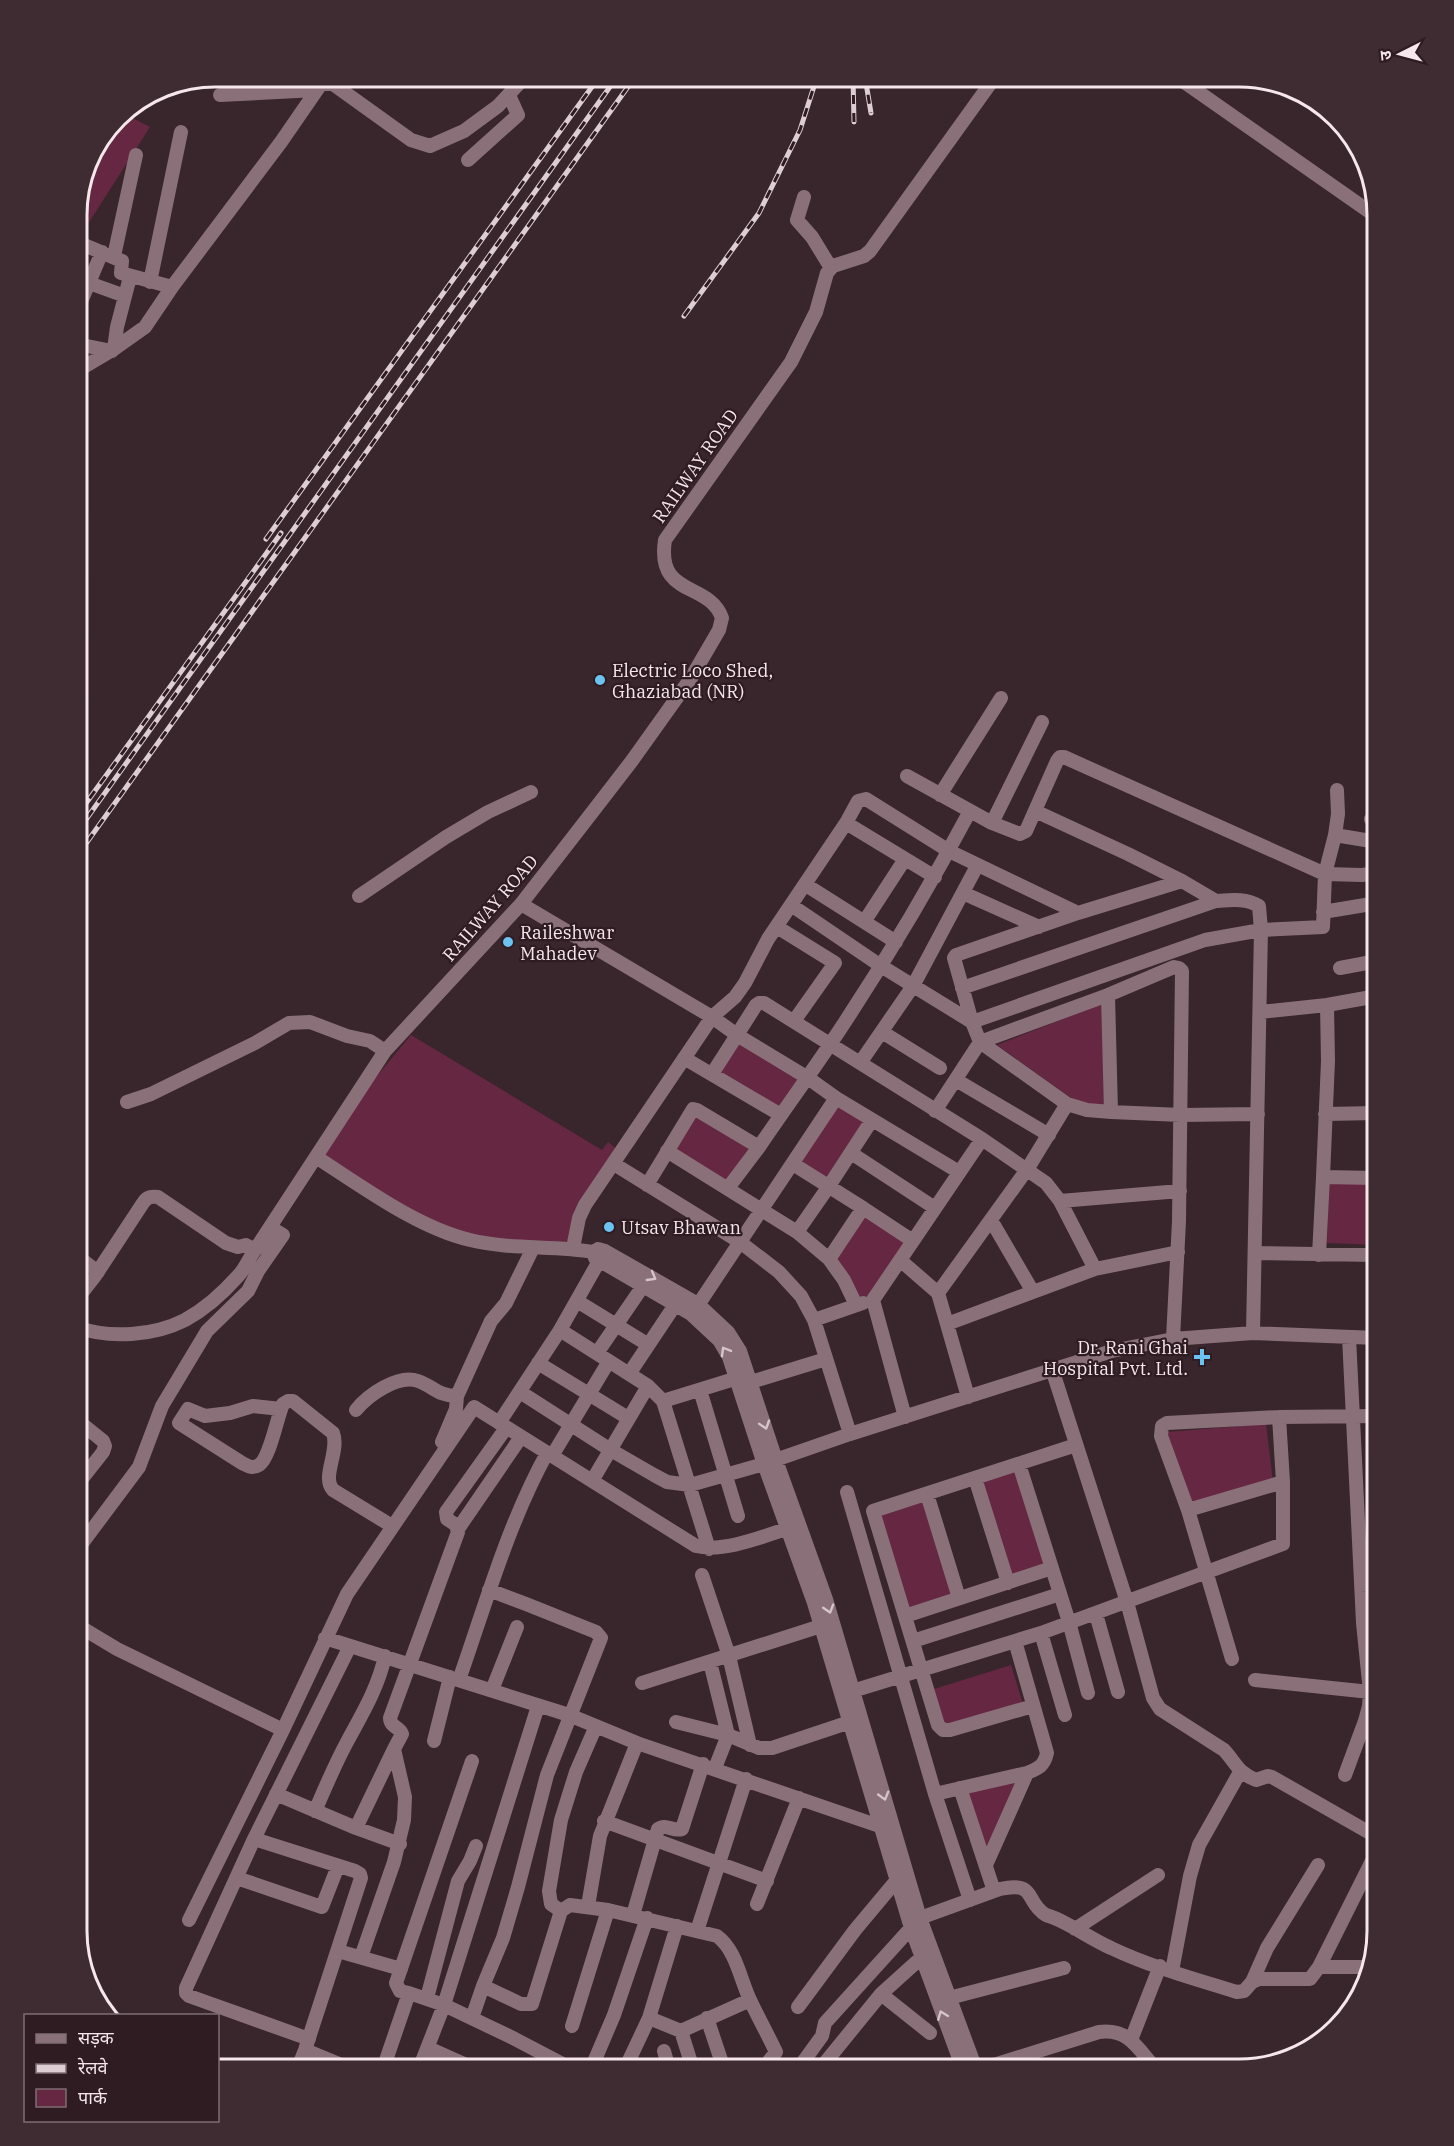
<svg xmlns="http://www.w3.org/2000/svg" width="1454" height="2146" font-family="'IBM Plex Serif','Noto Sans Devanagari',serif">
<rect width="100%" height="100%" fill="#39252c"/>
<path fill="#662742" d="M123,113l27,14 -73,114v-35l10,-44 30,-45z
M1103,1003l1,103 -29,-5 -78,-56z
M411,1035l191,115 6,-8 12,10 -26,35 -23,60 -104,-11 -48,-22 -94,-56 -2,-4 48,-71z
M739,1040l62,39 -21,32 -65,-37z
M838,1103l29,18 -39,61 -29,-19z
M696,1112l59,36 -28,36 -55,-34z
M1329,1181l48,2v62l-50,-2z
M864,1211l46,31 -39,56 -11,4 -29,-43z
M1266,1424l7,58 -83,25 -23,-75z
M1016,1470l30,94 -36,11 -29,-94z
M926,1501l28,94 -46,14 -31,-94z
M1011,1665l12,39 -78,24 -11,-39z
M1023,1777l-37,80 -22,-67z"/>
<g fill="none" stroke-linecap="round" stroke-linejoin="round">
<path stroke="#8a7179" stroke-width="14" d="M1177,77l200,140
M220,95l96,-5
M468,160l50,-45 -9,-20
M804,197l-7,23 15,17 19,31
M77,242l45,19 -1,12 51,14
M114,256l22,-101
M77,281l12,2 36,13
M150,282l31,-150
M77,311l25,-59
M77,344l35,7
M114,349l3,-22 13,-50
M77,371l37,-22 31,-22 27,-40 109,-145 40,-58h12l78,56 19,6 34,-15 34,-25 27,-29
M907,776l85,47 28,11 6,-3 31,-70 3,-4h4l261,117 37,1 15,-2
M940,795l61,-97
M1035,811l93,43 54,27
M1371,819l6,2
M846,823l89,54
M992,823l50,-101
M1335,835l42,7
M806,885l90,57
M963,893l76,34
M359,896l87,-59 42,-25 43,-20
M521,904l191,113 25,18 19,-30 3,-2h5l218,136 64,44 14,18 35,68 83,-17
M791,905l90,61 91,56 233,-82 56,-10 62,-3 2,-53 10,-39 3,-21 -1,-24
M1323,912l54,-9
M864,922l41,-63
M777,927l58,36 -41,58
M1340,968l37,-7
M962,988l254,-87c15,-1 30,-3 43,5l2,24 -8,403
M1260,1012l67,-7 50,-9
M882,1032l58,36
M684,1058l97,57
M860,1063l53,-77 64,-120
M712,1074l25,-39 71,43 28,20
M956,1080l93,55
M127,1102l24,-8 104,-51 34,-20 21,-1 37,14 23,5 15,10
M935,1111l45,-69 87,62 20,6 24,2 -3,-117
M1111,1112l70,3 77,-1
M1325,1114l52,-1
M759,1147c23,-34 47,-67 70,-101 51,-76 98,-154 141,-235
M667,1151l130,81 32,27 15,21 12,25
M851,1153l84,55
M316,1157c45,29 102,71 154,83 41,10 83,5 124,12
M614,1164l126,78 39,30 22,24 13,24 36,114
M793,1164l70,44
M1323,1177l5,-116 -1,-56
M647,1185l46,-76 4,1 62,37 -31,41
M1060,1201l120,-10
M797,1232l32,-46 43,-66
M573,1248l6,-30 6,-13 127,-188 23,-20 10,-14 23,-44 78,-116 12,-22 8,-2 83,52 129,62
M255,1250l130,-199 136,-147 66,-85 44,-57 60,-84 28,-48 3,-12c-13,-37 -66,-20 -57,-78l126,-178 25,-50 11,-39 6,-7 31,-10 6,-5 125,-174
M594,1252l4,-3 7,2 93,53 30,28 12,19 36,109 50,139 94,319 56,151
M594,1252l1,6 96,56 28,26 10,17 35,107 50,139 97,325 52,141
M1256,1253l121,2
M1319,1255l4,-78 54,1
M77,1256l21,16
M829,1259l34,-51 50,33
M900,1260l38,33 9,31 86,-32 -42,-72
M1033,1292l62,-23
M938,1293l90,-125 39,-64
M77,1299l18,-23 48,-73c4,-6 8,-7 15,-6l68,46 12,4 8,-2 9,5
M577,1301l70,43
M694,1311l142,-213 123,74
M814,1320l49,-17
M947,1324l21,73
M560,1330l88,56 15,15 81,-25
M1173,1339l6,-118 3,-250 -3,-3 -5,-1 -66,28 -128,47 -8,-20 -18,-64 2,-3 122,-42 104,-32 34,20
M597,1353l46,-67
M538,1363l90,55
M1052,1369l75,233 26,96 7,11 64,41c12,13 14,23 32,30l12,-4 4,1 105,60
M629,1374l46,-69
M751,1382l75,-23
M700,1390l38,126
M520,1392l89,57 45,26 13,7 23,3 74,-21 86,-30 262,-83 61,-12 80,-6 124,5
M663,1401l46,148
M281,1409l-28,-3 -23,7 -25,3 -17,-7 -9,14 63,40c6,3 10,6 17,2 11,-7 18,-48 24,-61l5,-3h5l40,32c7,18 -12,44 0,57l59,36
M356,1410c12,-15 42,-36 62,-29 15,5 20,15 39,15l34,-75 15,-18 27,-55
M905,1417l-32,-117 109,-161
M499,1423l61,-93 43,-76
M442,1442l14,-33 1,-13
M552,1456l57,-95
M1019,1464l50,158 19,71
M975,1478l33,105
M592,1481l56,-95
M77,1485l26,-33 2,-6 -2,-5 -26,-21
M847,1492l88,302 35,106
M927,1494l32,104
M1188,1510l95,-28
M458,1529l63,-92
M77,1550l62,-83 23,-61 45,-75 41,-40 10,-20 25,-36 -5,-3c-7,6 -16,11 -22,17 -7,8 -10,19 -18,27 -15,17 -33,33 -53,44 -31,16 -76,19 -108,7
M702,1575l27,81 21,89
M1361,1585l16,-1
M1096,1614l22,78
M905,1616l147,-48
M77,1625l40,24 166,81
M1041,1633l24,82
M325,1638l244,77 68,28 248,85
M913,1641l147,-47
M1232,1659l-44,-149 -27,-74 1,-10 5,-3 112,-6 98,-1
M710,1662l18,73 -13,33
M459,1680c27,-77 49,-156 88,-227
M1255,1680l115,12
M642,1683l179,-57
M492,1690l25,-63
M846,1693l195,-60 242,-89v-62l-4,-65
M1033,1706l-83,24h-7l-5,-5 -65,-214 203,-66
M676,1722l52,13 31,13h13l78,-26
M434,1741l16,-64
M1345,1775l20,-54 4,-15 1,-14 -7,-69 -14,-286
M960,1788l34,103
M276,1794l80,34 44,16
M935,1794l92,-21c12,-5 17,-7 20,-20l-32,-112
M315,1811c10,-23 20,-47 32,-69 15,-28 31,-54 38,-86
M604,1821l163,60
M356,1828l38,-79
M254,1839l101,32 5,3 1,4 -56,172 -6,15 -4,4
M986,1865l41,-92
M237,1878l85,29 16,-41
M757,1904l42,-106
M588,1906l12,-70 37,-93
M561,1911l-10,-7 -2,-13 12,-71 15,-48 20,-46
M633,1915l25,-86c8,-6 15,3 24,0l21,-65
M189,1920l94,-190 64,-136 127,-187 222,139c31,7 72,-12 103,-21
M677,1926l-28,92 32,13 69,-31
M1075,1929l83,-54
M697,1931l49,-152
M338,1951l63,18
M361,1957l33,-95 10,-42 1,-23 -11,-48 8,-15c-2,-7 -12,-7 -12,-16l68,-186 -2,-7 -9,-6 -1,-7 60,-84
M1319,1967l58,-116
M1172,1971l18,-95 9,-31 41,-73
M1252,1982l15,-34 51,-83
M483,1986l38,18h11l29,-93 9,-6 38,5 109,26c20,15 23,44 34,66 8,17 17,33 25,50l-13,17
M409,1993l35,12 67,32 61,32
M881,1994l49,39
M427,1998l31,-117 12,-20 6,-15
M949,1998l115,-30
M798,2007l57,-77 41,-49
M472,2018l11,-32 20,-48 15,-51 29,-112 54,-137 -5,-6 -70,-28 -37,-14
M707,2018l17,51
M572,2026l36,-116
M681,2031l12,38
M309,2039l-120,-43 -3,-3v-5l68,-149 96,-193
M1131,2040l29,-74
M428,2048l47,21
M305,2050l46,19
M664,2051l5,18
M218,2065l34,4
M383,2069l26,-76 -9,-2 -4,-8 76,-222
M419,2069l25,-64 94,-299
M591,2069l23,-54 33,-97
M625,2069l24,-51
M798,2069l24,-33 3,-13 95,-105 80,-29c38,-8 24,13 46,26 6,2 12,4 17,7 16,8 32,19 48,26 40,19 84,31 126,44l7,-1 8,-9 7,-3h51l9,-12h49
M820,2069l61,-75 41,-37
M981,2069l118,-37c30,-4 39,17 57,37"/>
<g stroke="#ddced3" stroke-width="5">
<path id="rail" d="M853,77l1,45
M865,77l6,36
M684,316l75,-103 41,-83 17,-53
M266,539l333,-462
M79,813l202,-280
M77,832l540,-755
M77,856l558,-779"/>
</g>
<use href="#rail" stroke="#2f1b22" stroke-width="3" stroke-dasharray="9" stroke-linecap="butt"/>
</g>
<defs><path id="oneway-chevron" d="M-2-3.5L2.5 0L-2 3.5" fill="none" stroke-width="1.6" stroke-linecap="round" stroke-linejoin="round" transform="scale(1.5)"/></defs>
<g stroke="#d5c4c9">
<use href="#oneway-chevron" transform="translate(652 1277) rotate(30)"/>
<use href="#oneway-chevron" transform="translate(725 1351) rotate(-120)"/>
<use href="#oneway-chevron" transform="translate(765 1425) rotate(72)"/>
<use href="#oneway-chevron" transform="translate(829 1609) rotate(73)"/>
<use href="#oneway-chevron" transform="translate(884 1796) rotate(74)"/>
<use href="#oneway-chevron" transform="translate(942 2015) rotate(-111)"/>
</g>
<g fill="#6cc3f2" stroke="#2f1b22" stroke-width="2">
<circle cx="600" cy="680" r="6"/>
<circle cx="508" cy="942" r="6"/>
<circle cx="609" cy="1227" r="6"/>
<path d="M1199 1348h6v6h6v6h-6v6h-6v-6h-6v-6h6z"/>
</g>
<g text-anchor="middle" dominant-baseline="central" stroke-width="4.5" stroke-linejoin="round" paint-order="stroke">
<g font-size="18" fill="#f5e7eb" stroke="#2f1b22">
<text transform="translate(695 466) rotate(-55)">RAILWAY ROAD</text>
<text transform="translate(490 908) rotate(-49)">RAILWAY ROAD</text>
</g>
<g font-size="18" fill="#f5e7eb" stroke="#2f1b22" text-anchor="start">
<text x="612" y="670">Electric Loco Shed,<tspan x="612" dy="21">Ghaziabad (NR)</tspan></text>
<text x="520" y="932">Raileshwar<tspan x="520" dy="21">Mahadev</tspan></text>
<text x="621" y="1227">Utsav Bhawan</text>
<text x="1188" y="1347" text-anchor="end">Dr. Rani Ghai<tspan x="1188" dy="21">Hospital Pvt. Ltd.</tspan></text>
</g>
</g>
<path d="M0 0H1454V2146H0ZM215 87H1239A128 128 0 0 1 1367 215V1931A128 128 0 0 1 1239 2059H215A128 128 0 0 1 87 1931V215A128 128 0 0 1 215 87Z" fill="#3f2b32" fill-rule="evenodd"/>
<path fill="none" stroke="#f5e7eb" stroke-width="3" d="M215 87H1239A128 128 0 0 1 1367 215V1931A128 128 0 0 1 1239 2059H215A128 128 0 0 1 87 1931V215A128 128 0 0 1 215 87Z"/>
<rect x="24" y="2014" width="195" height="108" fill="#2f1b22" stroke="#7e6d72" stroke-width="1.5"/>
<rect x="36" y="2034" width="30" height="9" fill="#8a7179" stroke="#7e6d72" stroke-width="1.5"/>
<text x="78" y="2044" font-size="18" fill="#f5e7eb">सड़क</text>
<rect x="36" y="2064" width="30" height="9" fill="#ddced3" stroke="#7e6d72" stroke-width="1.5"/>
<text x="78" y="2074" font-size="18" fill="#f5e7eb">रेलवे</text>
<rect x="36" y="2089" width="30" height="18" fill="#662742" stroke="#7e6d72" stroke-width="1.5"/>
<text x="78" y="2104" font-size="18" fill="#f5e7eb">पार्क</text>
<g transform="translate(1400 54) rotate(264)" stroke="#2f1b22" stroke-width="4.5" paint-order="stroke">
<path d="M0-4.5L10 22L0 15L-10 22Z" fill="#f5e7eb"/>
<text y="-9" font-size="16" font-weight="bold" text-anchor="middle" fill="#f5e7eb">उ</text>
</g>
</svg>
